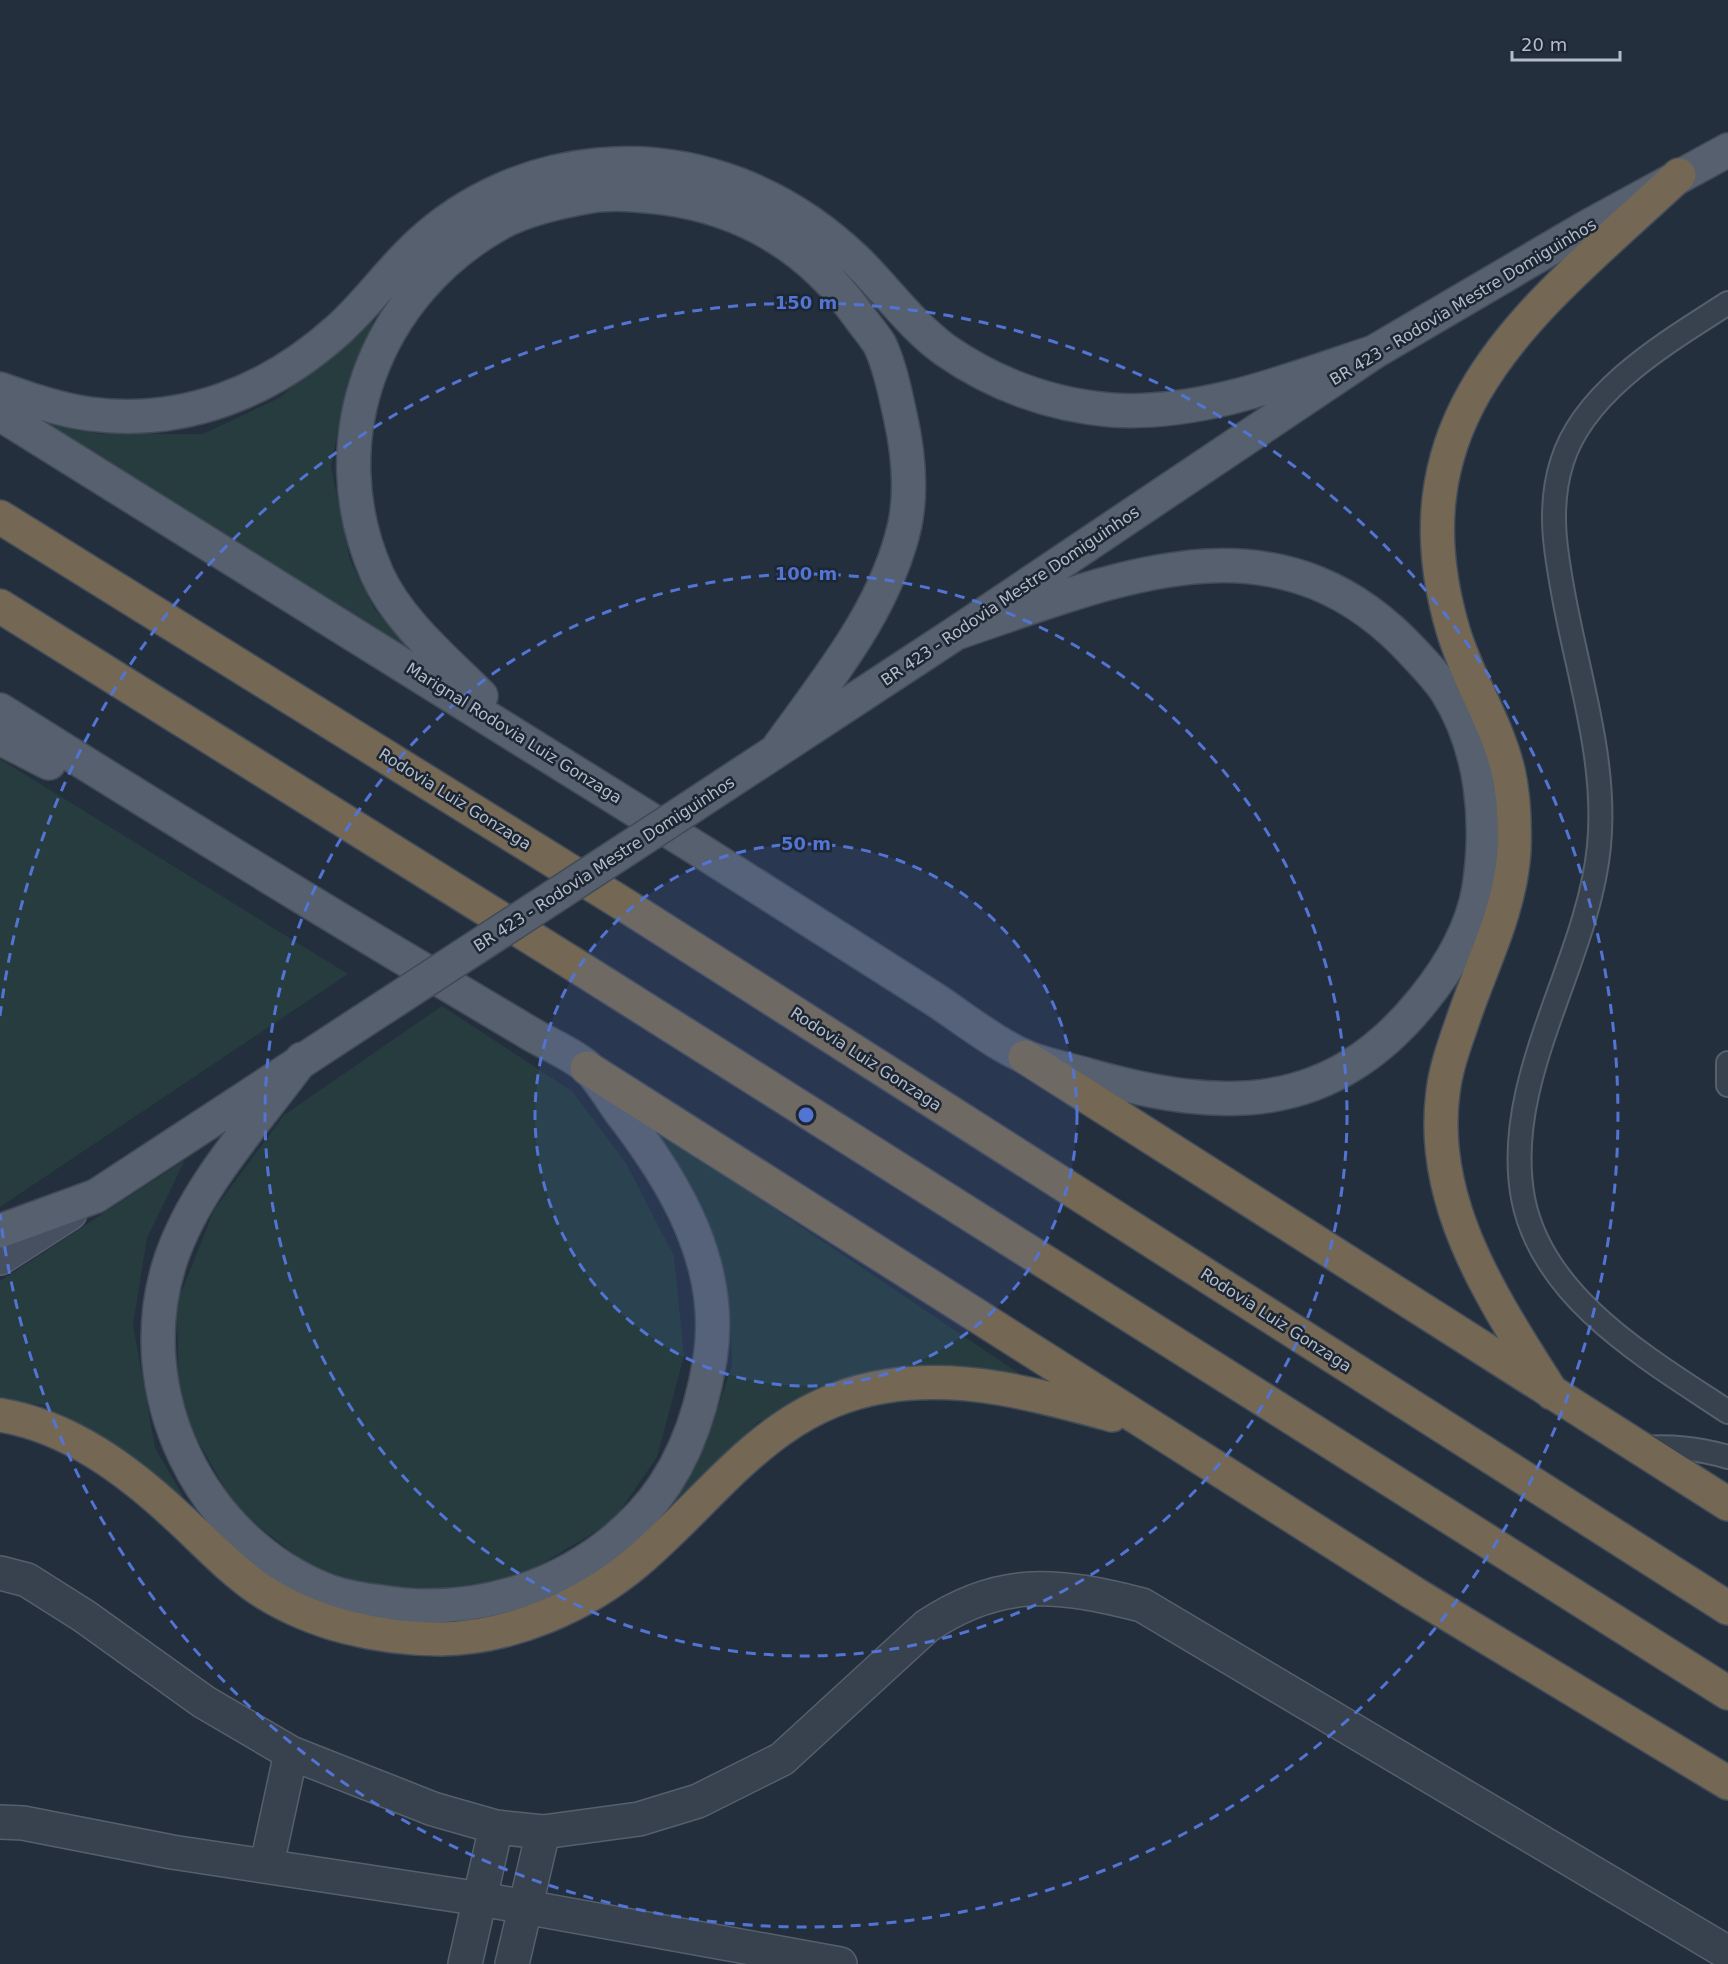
<svg xmlns="http://www.w3.org/2000/svg" width="1728" height="1964" font-family="'DejaVu Sans',sans-serif">
<rect width="100%" height="100%" fill="#242f3e"/>
<path fill="#263c3f" d="M376,315l-32,82 -13,70 19,93 25,50 49,49 -403,-244 78,19h104l76,-36z
M0,759l348,215 -348,233z
M442,1006l130,85 54,72 48,93 10,100 -27,101 -44,64 -90,54 -62,16 -51,2 -87,-16 -87,-69 -57,-101 -2,-104 37,-93 70,-95z
M644,1121l376,253 -87,-5 -91,18 -84,35 -98,98 48,-82 24,-73 -4,-74 -29,-84z
M185,1160l-38,78 -14,87 22,123 28,48 -141,-91 -42,-7v-117z"/>
<g fill="none" stroke-linecap="round" stroke-linejoin="round">
<g stroke="#565f6c" stroke-width="26">
<path id="lane" d="M1728,303c-59,38 -144,87 -166,159 -15,47 -6,93 3,141 15,79 42,161 34,243 -11,117 -98,233 -76,352 19,101 127,162 205,214
M1728,1063v22
M1639,1448c33,-2 58,0 89,9"/>
</g>
<g stroke="#565f6c" stroke-width="36">
<path id="street" d="M0,1573l27,7 57,36 120,86 87,51 142,56 63,18 47,5 96,-13 59,-18 84,-42 145,-133c75,-50 132,-42 215,-21l586,348
M0,1822l23,1 149,29 309,47 359,65
M267,1864l24,-111
M465,1964l31,-137
M512,1964l31,-132"/>
</g>
<g stroke="#565f6c" stroke-width="36">
<path id="secondary" d="M0,1258l70,-45"/>
</g>
<g stroke="#414a57" stroke-width="36">
<path id="primary" d="M0,389c29,10 59,21 90,25 94,12 179,-22 248,-84 29,-26 51,-58 80,-85 49,-46 113,-74 180,-80 98,-10 191,30 260,97 29,29 54,64 87,88 49,34 106,55 166,60 90,6 179,-30 263,-58
M0,414c237,147 474,293 709,442 75,48 150,95 225,143 29,19 65,48 97,60 19,7 40,11 60,17 132,37 240,39 332,-76 26,-32 49,-71 56,-112 10,-66 4,-138 -32,-196 -9,-14 -22,-27 -33,-39 -137,-149 -297,-74 -458,-20
M481,696c-36,-36 -83,-75 -104,-122 -59,-134 -2,-281 123,-351 26,-14 62,-22 91,-27 23,-4 50,-1 73,2 82,11 146,50 194,117 7,10 16,20 22,30 10,22 15,47 20,70 8,35 12,73 5,109 -19,86 -79,157 -129,227
M0,710c132,83 265,165 400,246 43,26 87,52 131,78 17,10 41,20 56,33 13,12 23,30 33,44 55,71 105,154 90,248 -9,57 -30,115 -70,157 -67,71 -165,101 -259,86 -17,-2 -36,-5 -53,-11 -129,-50 -201,-201 -157,-332 25,-74 85,-137 131,-200
M0,738l49,25
M688,809l268,-176 418,-281 213,-125 141,-77
M0,1231l96,-35 264,-173"/>
</g>
<g stroke="#434c59" stroke-width="36">
<path id="highway" d="M0,517l628,390 1100,701
M0,606l583,364 1145,723
M1025,1057l703,447
M587,1068l828,526 313,189
M1552,1393c-57,-91 -124,-188 -109,-301 3,-25 12,-49 20,-72 19,-57 47,-108 51,-169 1,-27 0,-55 -6,-81 -12,-49 -41,-92 -55,-140 -65,-220 85,-323 226,-455
M0,1415c69,11 129,56 179,103 26,24 51,51 80,71 54,35 119,50 182,50 70,-1 144,-33 197,-78 81,-69 134,-158 249,-175 77,-12 152,9 225,29"/>
</g>
<use href="#lane" stroke="#38414e" stroke-width="22"/>
<use href="#street" stroke="#38414e" stroke-width="33"/>
<use href="#secondary" stroke="#465061" stroke-width="33"/>
<use href="#primary" stroke="#56606e" stroke-width="33"/>
<use href="#highway" stroke="#746855" stroke-width="33"/>
<g stroke="#414a57" stroke-width="36" stroke-linecap="butt">
<path id="primary-bridge" d="M360,1023l328,-214"/>
</g>
<use href="#primary-bridge" stroke="#56606e" stroke-width="33"/>
</g>
<circle cx="806" cy="1115" r="271" fill="#5274d3" fill-opacity=".12"/>
<g fill="none" stroke="#5274d3" stroke-width="3" stroke-dasharray="10 8">
<circle cx="806" cy="1115" r="271"/>
<circle cx="806" cy="1115" r="541"/>
<path d="M0 1016A812 812 0 1 1 0 1214"/>
</g>
<g text-anchor="middle" dominant-baseline="central" stroke-width="5" stroke-linejoin="round" paint-order="stroke">
<g font-size="16" fill="#b4bcc9" stroke="#1d2633">
<text transform="translate(1463 302) rotate(-31)">BR 423 - Rodovia Mestre Domiguinhos</text>
<text transform="translate(1010 596) rotate(-34)">BR 423 - Rodovia Mestre Domiguinhos</text>
<text transform="translate(514 733) rotate(32)">Marignal Rodovia Luiz Gonzaga</text>
<text transform="translate(455 799) rotate(32)">Rodovia Luiz Gonzaga</text>
<text transform="translate(604 864) rotate(-33)">BR 423 - Rodovia Mestre Domiguinhos</text>
<text transform="translate(866 1059) rotate(33)">Rodovia Luiz Gonzaga</text>
<text transform="translate(1276 1320) rotate(33)">Rodovia Luiz Gonzaga</text>
</g>
</g>
<circle cx="806" cy="1115" r="9" fill="#5274d3" stroke="#1d2633" stroke-width="3"/>
<g font-size="18" text-anchor="middle" font-weight="bold" fill="#5274d3" stroke="#1d2633" stroke-width="5" stroke-linejoin="round" paint-order="stroke">
<text x="806" y="309">150 m</text>
<text x="806" y="580">100 m</text>
<text x="806" y="850">50 m</text>
</g>
<path d="M1512 51v9h108v-9" fill="none" stroke="#b4bcc9" stroke-width="3"/>
<text x="1521" y="51" font-size="18" fill="#b4bcc9" stroke="#1d2633" stroke-width="4.5" paint-order="stroke">20 m</text>
</svg>
